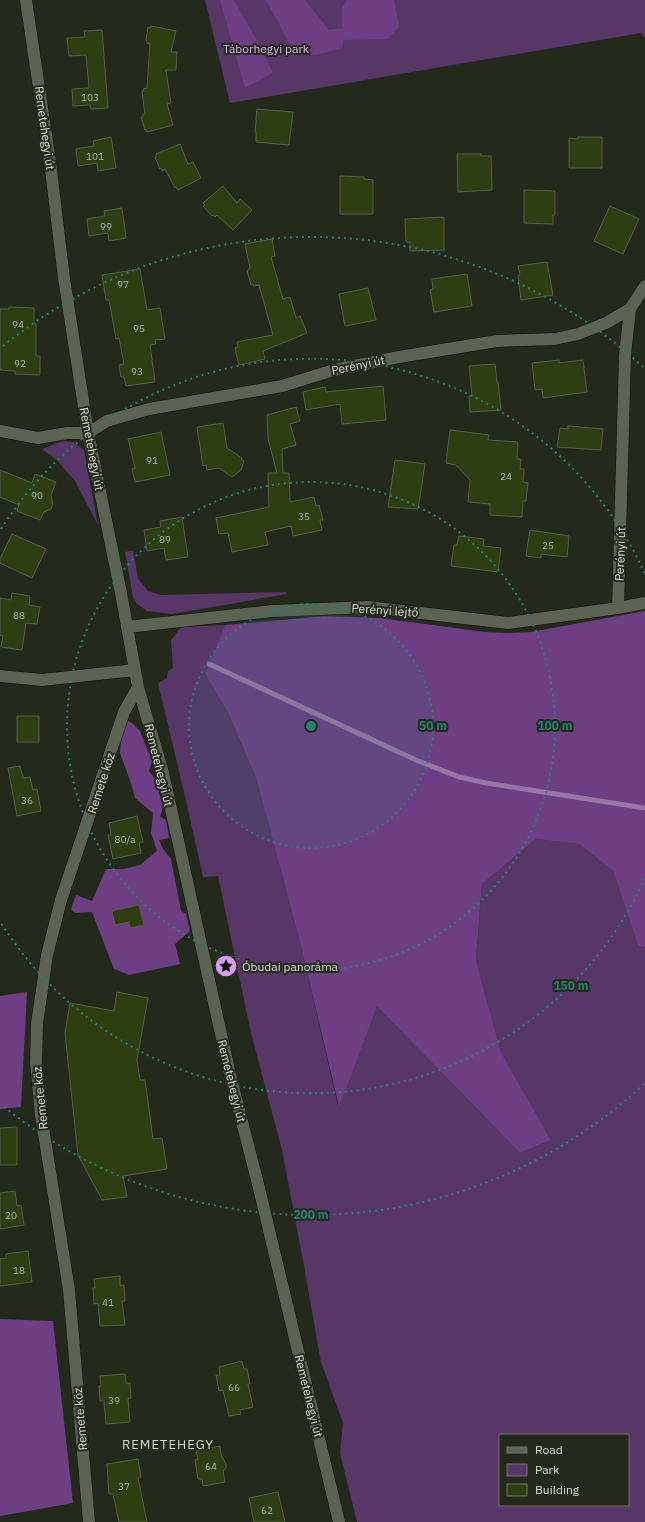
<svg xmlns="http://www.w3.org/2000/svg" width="645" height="1522" font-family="'IBM Plex Sans',sans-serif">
<rect width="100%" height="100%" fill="#242a1b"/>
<path fill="#583668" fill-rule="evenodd" d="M205,0h440v38l-4,-5 -411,70z
M63,441l11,1 10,8 14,75 -23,-44 -18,-21 -15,-11z
M133,551l5,27 10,13 13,4 124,-3 2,2 -115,20 -25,-3 -11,-8 -3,-6 -8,-45z
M225,625l-20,49 23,39 28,65 46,172 36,156 39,-101 143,148 31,-13 -50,-88 -25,-92 6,-76 54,-45 43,5 34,27 25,75 7,1v575h-288l-17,-69 3,-30 -22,-61 -17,-96 -22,-116 -31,-117 -33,-157 -15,1 -16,-72 -29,-122 9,-5 1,-7 5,-3 -2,-28 10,-13zM500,1435h128v70h-128z"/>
<path fill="#6d3e83" d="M220,0h14l21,37 18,36 -28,15z
M266,0h39l24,30 13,-2v-20l5,-8h47l5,27 -12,12 -44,1 -1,8 -27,7 -21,-3z
M645,611v336l-7,-1 -25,-75 -34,-27 -43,-5 -54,45 -6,76 25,92 50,88 -31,13 -143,-147 -38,101 -37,-157 -46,-172 -28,-65 -23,-39 20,-49 100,-9 55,2 105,14 23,1 23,-1z
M128,721l4,2 8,8 12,30 -3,10 7,9 7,27 -3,10 6,3 3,18 -10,2 4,9 8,10 10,52 5,3 4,17 -15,13 5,20 -51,11 -15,-6 -22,-57 -17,1 -4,-4 5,-14 16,6 14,-32h18l16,-4 17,-14 -6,-18 2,-20 -18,-15 -4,-15 -11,-30 1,-19z
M27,992l-6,115 -21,2v-113z
M0,1319l53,2 20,182 -73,13z"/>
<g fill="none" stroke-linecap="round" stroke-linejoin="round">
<path stroke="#9776a4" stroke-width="5" d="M209,664l207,96 43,17 27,6 159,25"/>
</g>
<path fill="#2e3e10" stroke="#565d4c" d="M151,26l25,5 -5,21h6l-1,18h-10l5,33 -4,1 6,21 -26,7 -1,-3 -1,1 -4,-13h2v-3h2l-3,-23h2l-1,-2 4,-1 3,-44 -3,-1v-2l-1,-1 2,-13 2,1z
M102,30l6,78 -17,1 -1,-4 -17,1 -1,-17 17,-1 -3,-33 -17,1 -2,-18 18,-1 -1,-6z
M257,109l36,3 -4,33 -33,-3v-10h-1z
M111,137l5,31 -18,3 -1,-8 -19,3 -2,-17 18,-3 -1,-5z
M578,137h24v31h-33v-30l9,1z
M180,144l8,20 5,-2 8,16 -23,12 -2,-3 -1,1 -10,-19 -3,2 -1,-3 -1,1 -5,-12 1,-1v-2z
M457,154h24v2h10l1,34 -34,2z
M340,176l24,1v2l9,1v34h-33z
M223,186l14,17 3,-4 12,11 -19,20 -16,-15 -2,2 -2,-2 -1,1 -9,-10 2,-1 -2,-2z
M524,190l31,1v24h-2v9l-29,-1z
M610,206l29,13 -16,35 -29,-13z
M122,208l4,30 -17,3 -1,-8 -19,3 -2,-17 18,-3 -1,-5z
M444,217v33l-34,1v-9h-4l-1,-23z
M272,239l3,17 -4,1 12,42 7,-2 6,21 4,-2 7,17 -44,18 2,8 -26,6 -4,-17 3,-1 -1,-5 36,-7 -14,-50 -6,1v-2l-2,1 -4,-14 3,-3 -5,-24z
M547,262l6,33 -32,5 -3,-24 2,-1 -2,-9z
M140,269l7,41 13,-2 5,31 -10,1 1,4 -6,1 5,37 -29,4 -2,-9h-3l-2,-12 5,-1 -5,-26 -3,1 -7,-39h-3l-4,-25z
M467,274l5,32 -38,6 -4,-22 3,-1 -1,-10z
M368,288l8,32 -31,6 -6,-32z
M9,307l25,1v15l2,1v32h4v19l-25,-1v-3l-15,-1v-61h9z
M559,360v3l24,-3 4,32 -44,6 -1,-9 -7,1 -3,-27z
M495,364l2,18h1l3,28 -31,2 -1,-16h3l-3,-30z
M383,386l3,34 -44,4 -2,-20 -34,6 -3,-18 22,-5 1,5z
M296,407l4,14 -10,3 6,21 -14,4 1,24h6l1,29 24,-5 2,9 3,-1 4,15h-3l2,10 -29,6 -2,-10 -26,6 3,13 -36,7 -4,-19 -9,1 -3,-16 53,-11 -1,-34h9l-9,-34 -1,-24z
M223,423l4,25 15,10 -1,1 3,2 -3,9 -9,7 -13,-9 -12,2 -1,-5 -3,1 -6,-39z
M568,426l35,3 -2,21 -44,-3 3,-19 8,1z
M450,430l39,5 -1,5 30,2 -1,17h4l-1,10h4l-1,13 5,1 -2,18h-3l-1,16 -32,-2v-11l-22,-2 2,-22 -14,-15 -10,-2z
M161,432l9,43 -35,7 -3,-13 3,-1 -7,-29z
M395,460l30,4 -7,45 -30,-2z
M0,470l32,13 3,-9 21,8 -5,13 2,9 -2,5 -7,3 -4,8 -23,-9 2,-6 -19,-8z
M182,517l6,40 -22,3 -2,-12 -17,3 -3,-21 17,-3 -1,-6z
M530,530l39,6 -2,21 -26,-3v4l-15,-2z
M12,534l34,15 -14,29 -32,-15v-4z
M459,536l25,3 -1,7 18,2 -3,24 -47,-6 3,-21h3z
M12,593l18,3 -1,9 11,2 -3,17 -11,-1 -4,27 -21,-3 2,-11 -3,-1v-37l11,2z
M17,716h22v26h-22z
M20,766l3,12 7,-1 3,13 4,-1 4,22 -24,5 -9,-48z
M137,816l6,26 -4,1 2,10 -28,6 -5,-24h3l-2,-12z
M139,905l5,20 -14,3 -1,-6 -14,3 -3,-14z
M117,992l31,6 -11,62 3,20h5l8,59 9,-1 5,31 -44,7 4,21 -25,3 -24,-45 -13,-122 5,-30 44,8z
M17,1127v38h-17v-37z
M15,1191l2,15 4,-1 3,20 -24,4v-36z
M28,1251l4,31 -32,4v-27l6,-1v-4z
M120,1276v10l4,-1 1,16h-3l3,24 -25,1 -2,-23 -4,1 -1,-16h2l-1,-9z
M242,1361l2,8h3l3,15h-2l5,23 -13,3 1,4 -12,2 -6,-26 -4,1 -3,-16h4l-1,-8z
M125,1374l1,9h4l1,15 -3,1 2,23 -24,2 -2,-23h-4l-1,-15h2l-1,-10z
M220,1446l1,9 5,9v4l-3,3 2,11 -22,4 -1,-7h-4l-3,-19 3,-1 -2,-8z
M138,1459l3,18 -3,1 9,44h-28l-6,-28h-4l-2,-30z
M278,1492l7,30h-31l-5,-24z"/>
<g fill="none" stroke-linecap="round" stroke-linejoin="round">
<g stroke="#0d1205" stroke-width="13">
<path id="street" d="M26,0l24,162 14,116 24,155 33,160 17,94 25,86 68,306 27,105 81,338
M0,431l38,7 29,-5h21l19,-12 42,-12 133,-23 52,-16 65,-13 98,-16 58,-2 23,-5 28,-11 24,-14 15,-23
M618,608l7,-253 5,-46
M127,627l145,-16 96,-4 140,16 110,-15 27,-5
M0,676l42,4 93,-10
M89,1522l-20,-232 -28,-175 -5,-52 1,-39 10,-69 14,-55 63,-188 14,-25"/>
</g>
<use href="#street" stroke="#5c6352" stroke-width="12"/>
</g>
<circle cx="311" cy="726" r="122" fill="#248178" fill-opacity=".12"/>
<g fill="none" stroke="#248178" stroke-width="2" stroke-dasharray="2 4">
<circle cx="311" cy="726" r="122"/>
<circle cx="311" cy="726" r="244"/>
<path d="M645 878A367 367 0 0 1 1 923M1 529A367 367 0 0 1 645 574"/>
<path d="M644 1084A489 489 0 0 1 3 1106M3 346A489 489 0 0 1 644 368"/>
</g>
<defs>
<g id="sight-disc" transform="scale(1.15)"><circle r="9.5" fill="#d99af7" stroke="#242a1b"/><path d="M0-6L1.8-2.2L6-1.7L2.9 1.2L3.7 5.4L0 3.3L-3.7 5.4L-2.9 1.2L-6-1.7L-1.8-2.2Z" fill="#111"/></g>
</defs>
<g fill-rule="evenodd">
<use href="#sight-disc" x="226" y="966"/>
</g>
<g text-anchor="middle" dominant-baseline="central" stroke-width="4" stroke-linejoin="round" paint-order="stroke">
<g font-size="10" fill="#b0b8a4">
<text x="90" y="97">103</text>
<text x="95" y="156">101</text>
<text x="106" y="226">99</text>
<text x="123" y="284">97</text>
<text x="18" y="324">94</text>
<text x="139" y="328">95</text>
<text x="20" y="363">92</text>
<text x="137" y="371">93</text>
<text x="152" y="460">91</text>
<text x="506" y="476">24</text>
<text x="37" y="495">90</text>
<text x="304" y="516">35</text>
<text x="165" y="539">89</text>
<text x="548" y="545">25</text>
<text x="19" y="615">88</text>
<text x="27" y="800">36</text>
<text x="125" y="839">80/a</text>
<text x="11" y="1215">20</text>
<text x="19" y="1270">18</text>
<text x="108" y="1302">41</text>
<text x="234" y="1387">66</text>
<text x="114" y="1400">39</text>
<text x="211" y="1466">64</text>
<text x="124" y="1486">37</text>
<text x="267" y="1510">62</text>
</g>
<g font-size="12" fill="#dfb9f3" stroke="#242a1b">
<text x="266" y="48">Táborhegyi park</text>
</g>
<g font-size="12" fill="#dce0d6" stroke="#242a1b">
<text transform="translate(45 128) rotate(82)">Remetehegyi út</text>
<text transform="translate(358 365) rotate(-12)">Perényi út</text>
<text transform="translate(92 449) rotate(79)">Remetehegyi út</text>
<text transform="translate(620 554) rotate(-88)">Perényi út</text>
<text transform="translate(385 610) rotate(4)">Perényi lejtő</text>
<text transform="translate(159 765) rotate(76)">Remetehegyi út</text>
<text transform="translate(101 783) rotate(-72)">Remete köz</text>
<text transform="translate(232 1081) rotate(76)">Remetehegyi út</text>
<text transform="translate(40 1098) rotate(-96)">Remete köz</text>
<text transform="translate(309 1396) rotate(76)">Remetehegyi út</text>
<text transform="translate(80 1419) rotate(-95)">Remete köz</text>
</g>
<g font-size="12" fill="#dce0d6" stroke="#242a1b" text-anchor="start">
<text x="242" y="966">Óbudai panoráma</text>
</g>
<g font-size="13" letter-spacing="1" fill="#d4ddc9" stroke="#242a1b">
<text x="168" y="1444">REMETEHEGY</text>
</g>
</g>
<circle cx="311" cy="726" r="6" fill="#248178" stroke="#242a1b" stroke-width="2"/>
<g font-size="12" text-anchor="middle" font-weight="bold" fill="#248178" stroke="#242a1b" stroke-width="4" stroke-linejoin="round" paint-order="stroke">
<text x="433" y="730">50 m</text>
<text x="555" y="730">100 m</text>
<text x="571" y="990">150 m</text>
<text x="311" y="1219">200 m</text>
</g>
<rect x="499" y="1434" width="130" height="72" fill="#242a1b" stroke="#6e7366"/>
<rect x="507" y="1447" width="20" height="6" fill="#5c6352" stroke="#6e7366"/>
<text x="535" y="1454" font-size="12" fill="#dce0d6">Road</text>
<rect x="507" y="1464" width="20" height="12" fill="#583668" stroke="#6e7366"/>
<text x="535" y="1474" font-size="12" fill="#dce0d6">Park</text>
<rect x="507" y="1484" width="20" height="12" fill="#2e3e10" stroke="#6e7366"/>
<text x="535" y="1494" font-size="12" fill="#dce0d6">Building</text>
</svg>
